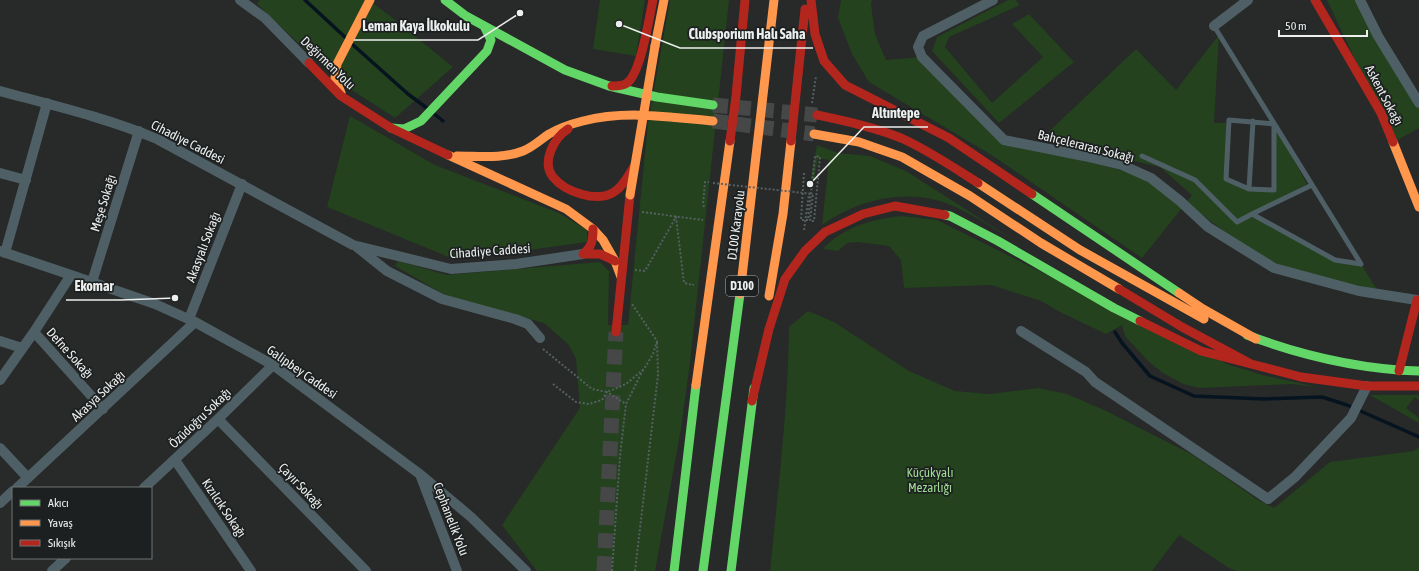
<svg xmlns="http://www.w3.org/2000/svg" width="1419" height="571" font-family="'Asap Condensed',sans-serif">
<rect width="100%" height="100%" fill="#282929"/>
<path fill="#23421d" d="M260,0h108l21,15 64,52 -58,51 -57,-37 -81,-77z
M600,0h45l-9,56 -43,-7z
M670,0h59l-39,363 -9,66 -26,142h-118l-35,-46 78,-117 -4,-49 -8,-15 -24,-21 -99,-28 -50,-29 3,-5 49,14 153,-13 9,9 -1,54h20l20,-202z
M841,0h31l-1,4 4,30 11,26 36,-3 82,83 147,38 35,25 6,-8 -32,-28 -120,-27 96,-91 40,41 43,-55 -5,88h12v56l23,10h24l1,-65 33,60 -54,29 82,47 26,4 20,32 -107,-28 -88,-65 -44,55 -149,-102 -124,-74 -17,-28 -14,-36z
M1008,0h8l4,5 -71,32 -4,10 47,56 51,-46 -31,-33 17,-10 45,48 -75,61 -67,-72 5,-14z
M1327,0h38l54,104v24l-25,14z
M350,116l85,49 124,48 28,17v12l-65,9 -71,7 -124,-51z
M817,145l21,8 32,3 36,15 114,73c-21,-12 -46,-29 -69,-39 -42,-18 -93,-6 -129,20l7,-65 -11,-2 -4,24 -4,-1z
M902,216l35,4 290,144 39,12 52,11 -27,-3 -91,4 -17,-4 -20,-11 -15,-12 -23,-25 -3,-11 -16,9 -46,-22 -19,-11 -50,-16 -87,3 -3,-28 -12,-14 -31,-4 -11,1 -9,8 -15,-2c21,-23 51,-30 79,-33z
M808,311l26,11 75,49 46,20 34,3 49,-6 29,6 37,16 89,45 65,45 16,8 56,-46 84,-11 5,-4v124h-183l-7,-3 -50,-33 -27,36h-382c8,-81 18,-162 19,-244z
M1370,395h49v6l-4,-4 -9,11 13,10v5z"/>
<g fill="none" stroke-linecap="round" stroke-linejoin="round">
<path stroke="#061420" stroke-width="3.5" d="M305,0l41,38
M352,44l56,50 20,15
M433,113l10,8
M1115,332l7,11 28,33 44,20 70,3 58,-2 25,8 72,32"/>
<path stroke="#464747" stroke-width="15" stroke-dasharray="15 8" stroke-linecap="butt" d="M713,105l104,10
M713,121l101,13
M604,571l12,-239"/>
<path stroke="#566063" stroke-width="2" stroke-dasharray="2 2" stroke-linecap="butt" d="M812,103l4,-27
M804,173l-3,47h7l7,-64 5,1 -6,64h-4l3,-27
M704,207l-1,-3 2,-22h4
M642,212l61,8
M804,230l5,-36
M635,270l10,1 31,-54 8,66 9,2v-1
M543,349l49,40 15,3 19,-8 18,-15 9,-15 4,-13 -25,-37
M553,384l23,18 13,2 13,-4 5,-8 19,12
M612,571l8,-115 6,-52 17,-34
M635,571l23,-196 -1,-34"/>
<path stroke="#4e6065" stroke-width="5" d="M1214,26l147,238
M1229,120l45,4v66l-25,-1 -23,-10z
M1142,156l53,24 42,42 15,-8
M1312,185l-60,29 83,46 26,4
M1249,189l4,-68"/>
<path stroke="#4e6065" stroke-width="10" d="M240,0l25,18 44,45
M993,0l-70,36 -5,11 4,10 82,83 80,16 38,9 29,13 29,23 28,26 66,41 85,23 58,9
M1360,0l18,36 41,67
M1214,26l34,-26
M0,91c52,14 107,27 157,48l196,106 98,24 65,-5 67,-10
M0,173l26,7
M357,247l30,24 55,28 73,20 13,5 12,14
M0,251l71,24 84,29 40,18 78,43 148,110 50,42 55,54
M5,253l42,-150
M92,282l47,-151
M189,319l53,-135
M1021,331l65,41 9,10 173,117 27,-22 56,-59 16,-32
M34,332l69,77
M0,341l22,7
M0,380l34,-48 37,-57
M218,419l148,152
M0,448l28,30
M175,460l76,111
M421,477l36,94
M17,488l178,-166
M144,488l74,-69 55,-54
M0,503l13,-12
M52,571l14,-13"/>
<path stroke="#63d668" stroke-width="9" d="M445,0l21,16 99,54 44,16 48,11 56,8
M391,128l13,1 17,-8 66,-70 4,-11 -7,-14
M1032,194l147,99
M945,215l5,1 48,25 116,67 26,13
M1247,335c56,21 112,34 172,36
M674,571l22,-186
M703,571l37,-277
M731,571l23,-183"/>
<path stroke="#ff974d" stroke-width="9" d="M655,46l9,-46
M341,93l-6,-15 2,-14 33,-64
M814,134l45,8 43,15 68,39 71,47 78,46
M1393,142l26,65
M448,155l118,54 27,20 10,11 12,21 6,16
M457,156c22,0 46,3 66,-5 10,-4 17,-11 26,-17 10,-6 22,-10 34,-13 42,-11 87,-4 130,0
M978,183l102,67 124,69
M1179,293l24,16 53,30
M740,294l34,-294
M769,296l14,-82 8,-73
M696,385l34,-244"/>
<path stroke="#b3261e" stroke-width="9" d="M811,0l4,34 9,27 21,24 104,53 83,56
M1315,0l66,113 12,29
M309,63l32,33 50,32 57,27
M612,86c5,0 11,0 15,-3 14,-10 22,-65 26,-83
M817,115c28,6 57,12 84,23 27,12 52,29 77,45
M568,129c-14,9 -27,33 -15,48 12,15 44,26 61,15 10,-6 15,-18 21,-27
M730,141l6,-45 9,-96
M791,141l14,-132
M593,229c0,11 -1,18 -10,25h17l15,7
M1119,289l63,38 69,37 50,13 66,9h52
M1140,321l61,30 50,13
M616,332l14,-137
M1399,371l18,-71h2
M752,401l17,-72 16,-50 20,-28 20,-19 38,-18 32,-8 50,9"/>
<path stroke="#566063" stroke-width="2" stroke-dasharray="2 2" stroke-linecap="butt" d="M713,183l100,11"/>
<path stroke="#ff974d" stroke-width="9" d="M630,195l25,-149"/>
</g>
<g text-anchor="middle" dominant-baseline="central" stroke-width="3.5" stroke-linejoin="round" paint-order="stroke">
<rect fill="#1d2020" stroke="#afb1b1" stroke-width="1" x="726" y="276" width="32" height="20" rx="3"/>
<g font-size="12" font-weight="bold" fill="#edefef">
<text x="742" y="286">D100</text>
</g>
<g font-size="13" fill="#edefef" stroke="#1d2020">
<text transform="translate(328 63) rotate(44)">Değirmen Yolu</text>
<text transform="translate(1384 95) rotate(62)">Askent Sokağı</text>
<text transform="translate(188 142) rotate(27)">Cihadiye Caddesi</text>
<text transform="translate(1086 146) rotate(14)">Bahçelerarası Sokağı</text>
<text transform="translate(103 203) rotate(-73)">Meşe Sokağı</text>
<text transform="translate(736 225) rotate(-83)">D100 Karayolu</text>
<text transform="translate(203 247) rotate(-69)">Akasyalı Sokağı</text>
<text transform="translate(490 251) rotate(-4)">Cihadiye Caddesi</text>
<text transform="translate(70 353) rotate(48)">Defne Sokağı</text>
<text transform="translate(302 372) rotate(35)">Galipbey Caddesi</text>
<text transform="translate(98 396) rotate(-43)">Akasya Sokağı</text>
<text transform="translate(200 418) rotate(-44)">Özüdoğru Sokağı</text>
<text transform="translate(301 486) rotate(46)">Çayır Sokağı</text>
<text transform="translate(224 508) rotate(56)">Kızılcık Sokağı</text>
<text transform="translate(451 519) rotate(69)">Cephanelik Yolu</text>
</g>
<g font-size="13" fill="#9fdb92" stroke="#1d2020">
<text x="930" y="472">Küçükyalı<tspan x="930" dy="15">Mezarlığı</tspan></text>
</g>
</g>
<path fill="none" stroke="#edefef" stroke-width="1.5" d="M520 13L478 40H354M619 24L680 48H813M810 184L864 127H928M175 298L121 300H66"/>
<g fill="#edefef" stroke="#1d2020" stroke-width="1.5">
<circle cx="520" cy="13" r="4"/>
<circle cx="619" cy="24" r="4"/>
<circle cx="810" cy="184" r="4"/>
<circle cx="175" cy="298" r="4"/>
</g>
<g font-size="14" text-anchor="middle" font-weight="bold" fill="#edefef" stroke="#1d2020" stroke-width="3.5" stroke-linejoin="round" paint-order="stroke">
<text x="416" y="31">Leman Kaya İlkokulu</text>
<text x="747" y="39">Clubsporium Halı Saha</text>
<text x="896" y="118">Altıntepe</text>
<text x="94" y="291">Ekomar</text>
</g>
<rect x="12" y="487" width="140" height="72" fill="#1d2020" stroke="#707373"/>
<rect x="20" y="500" width="20" height="6" fill="#63d668" stroke="#707373"/>
<text x="48" y="507" font-size="12" fill="#edefef">Akıcı</text>
<rect x="20" y="520" width="20" height="6" fill="#ff974d" stroke="#707373"/>
<text x="48" y="527" font-size="12" fill="#edefef">Yavaş</text>
<rect x="20" y="540" width="20" height="6" fill="#b3261e" stroke="#707373"/>
<text x="48" y="547" font-size="12" fill="#edefef">Sıkışık</text>
<path d="M1279 30v6h88v-6" fill="none" stroke="#edefef" stroke-width="2"/>
<text x="1285" y="30" font-size="12" fill="#edefef" stroke="#1d2020" stroke-width="3" paint-order="stroke">50 m</text>
</svg>
